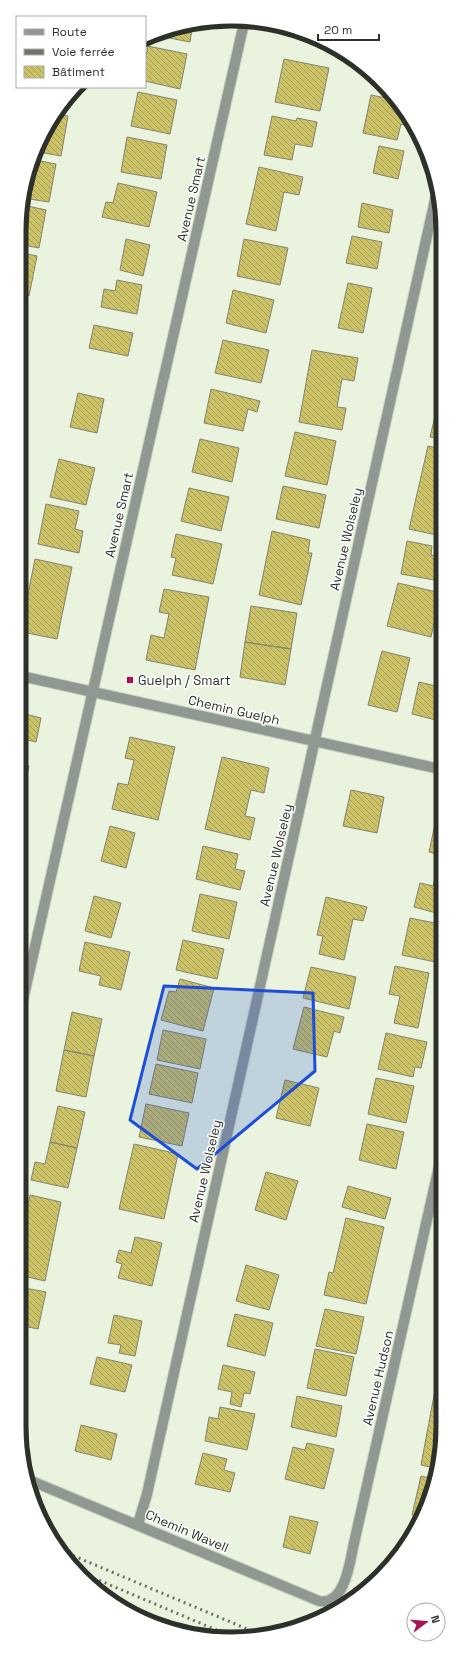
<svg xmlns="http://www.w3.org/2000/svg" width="462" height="1658" font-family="'Space Grotesk',sans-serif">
<defs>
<pattern id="building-back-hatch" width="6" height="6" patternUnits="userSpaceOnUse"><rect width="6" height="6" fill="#ccc267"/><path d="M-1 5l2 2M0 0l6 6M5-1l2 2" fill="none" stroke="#a69e55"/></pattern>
</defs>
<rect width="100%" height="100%" fill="#e9f3de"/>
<path fill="url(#building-back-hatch)" stroke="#85836f" d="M189,23h4l-3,19 -31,-6z
M148,46l39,8 -7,35 -35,-8v-20z
M284,59l45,9 -9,43 -45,-9z
M138,92l39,8 -7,34 -39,-8z
M371,95l25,5 14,21 -1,5 -8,-2 -4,16 -34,-7z
M54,114l14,2 -7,40 -23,-4z
M272,116l24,5 1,-3 20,4 -5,25 -17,-3 -3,16 -28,-5z
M127,137l40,8 -6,34 -40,-7z
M379,146l25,5 -6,28 -25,-6z
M35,160l21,4 -7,38 -26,-4v-8z
M259,167l44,10 -4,18 -15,-3 -8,39 -30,-7z
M118,183l39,9 -8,35 -47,-10 4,-15 7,1z
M362,203l31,7 -4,23 -31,-6z
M23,205l23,5 -7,38 -16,-3z
M352,236l30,6 -5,27 -31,-6z
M126,239l24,6 -7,31 -23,-6z
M244,239l44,9 -8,37 -43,-9z
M23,253l14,3 -8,40 -6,-1z
M117,280l25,5 -5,29 -36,-7 3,-18 11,2z
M348,283l24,5 -9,45 -25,-5z
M233,290l41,10 -8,33 -40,-10z
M94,325l39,8 -5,23 -39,-8z
M223,340l46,10 -8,33 -46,-10z
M312,350l46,8 -4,23 -12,-2 -5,28 9,1 -4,22 -43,-8z
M211,389l49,12 -3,11 -9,-3 -5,22 -39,-8z
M78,393l26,6 -7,34 -27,-6z
M440,395h1v44l-11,-2z
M295,432l41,9 -9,44 -42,-9z
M200,439l39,9 -7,34 -40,-10z
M428,446l13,3v87l-32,-7z
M59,459l36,9 -9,37 -36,-8z
M283,486l43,9 -7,33 -43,-9z
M189,488l40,9 -8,34 -40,-10z
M46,504l33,7 -4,18 8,2 -4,22 -41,-9z
M272,531l38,9 -2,13h4l-11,52 -42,-10z
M176,534l46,10 -9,40 -41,-9 4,-17 -5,-1z
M407,541l25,5 -1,9 7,2 -4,23 -33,-6z
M35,559l37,8 -15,72 -35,-7v-8z
M398,583l43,10 -10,44 -44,-11z
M164,589l45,8 -14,73 -49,-10 5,-25 13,3 5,-24 -10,-2z
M251,606l46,7 -6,36 -46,-7z
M245,642l46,7 -6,36 -45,-8z
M382,651l28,7 -13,54 -29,-7z
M419,682l21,5v34l-28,-7z
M21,713l20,5 -5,24 -13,-3 -2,8z
M130,737l45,10 -17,73 -46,-11 6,-26 10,2 6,-25 -9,-2z
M222,757l47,11 -5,25 -13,-3 -6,26 10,2 -5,22 -45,-11z
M21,765l8,1 -5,23h-3z
M351,790l33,7 -7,36 -34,-7z
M436,819l4,1v35l-11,-3z
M110,826l25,7 -9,35 -25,-7z
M203,846l35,8 -3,15 10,2 -5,19 -44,-11z
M435,877l5,1v36l-26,-7 6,-24 13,3z
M200,894l37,8 -8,37 -37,-8z
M94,896l27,7 -10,35 -26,-7z
M326,897l41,10 -4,14 -10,-2 -9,41 -25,-6 4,-18 -6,-1z
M410,918l30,6v39l-38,-8z
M183,940l41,9 -7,30 -41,-9z
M85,942l45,10 -9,38 -22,-5 2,-9 -22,-5z
M395,966l34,7 -11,55 -24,-5 6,-27 -11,-2z
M311,967l45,10 -7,32 -46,-11z
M180,979l34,9 -11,43 -42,-11 8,-29 7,1z
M304,1007l40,10 -4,16 -6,-2 -7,26 -34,-8z
M72,1012l30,7 -8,37 -30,-6z
M163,1030l43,9 -6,30 -43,-9z
M386,1033l41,9 -6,26 -6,-1 -2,10 -35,-8z
M64,1050l30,6 -8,41 -30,-6z
M156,1064l42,9 -6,30 -43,-9z
M376,1078l38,8 -8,37 -38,-9z
M285,1080l34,8 -9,38 -34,-8z
M146,1104l43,9 -7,33 -43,-9z
M58,1106l27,6 -8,36 -27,-6z
M367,1124l37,8 -8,37 -37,-9z
M50,1142l27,6 -9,40 -37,-8 4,-18 10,2z
M134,1144l44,10 -14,65 -45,-10z
M266,1172l32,9 -12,39 -31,-10z
M348,1186l43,12 -6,21 -43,-12z
M30,1195l31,7 -16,79 -26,-6 1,-28z
M346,1218l38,9 -18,77 -42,-9 5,-23 4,1z
M135,1237l27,6 -10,43 -34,-8 4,-14 -6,-2 3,-12 12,3z
M246,1265l33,10 -10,35 -33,-9z
M19,1287l27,5 -8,37 -19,-4z
M325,1309l39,8 -8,37 -40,-8z
M235,1314l38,9 -8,33 -38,-10z
M114,1315l28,6 -7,35 -16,-3 2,-8 -13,-2z
M19,1337l8,2 -8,32z
M315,1349l39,8 -8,39 -39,-8z
M97,1357l35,8 -7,27 -35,-8z
M223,1365l32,7 -5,22 -6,-1 -3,14 -11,-3 2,-12 -14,-3z
M435,1390l4,1v78l-18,-4z
M297,1396l45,10 -6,31 -45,-10z
M220,1407l35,7 -8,36 -42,-9 4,-24 9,2z
M81,1425l36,9 -6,26 -36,-9z
M307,1443l27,6 -10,40 -39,-10 8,-32 12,3z
M203,1453l24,6 -3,11 11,3 -5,19 -35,-8z
M421,1476l13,3 -15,37 -7,-1z
M290,1516l28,6 -8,32 -27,-7z
M405,1536l5,1 -3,8 -5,5z"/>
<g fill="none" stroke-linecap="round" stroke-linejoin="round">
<g stroke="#c7d0bd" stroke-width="12">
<path id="street" d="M21,676l419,93
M20,1013l224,-990
M29,1480l290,121c26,6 31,-40 35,-58l86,-381
M138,1524l9,-30 290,-1303"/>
</g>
<use href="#street" stroke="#909892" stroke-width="10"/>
<path stroke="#6e7467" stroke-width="3" stroke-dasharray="2 4" stroke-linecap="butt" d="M62,1551l197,83
M77,1571l156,66"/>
</g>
<path fill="#1d4ed8" fill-opacity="0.2" stroke="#1d4ed8" stroke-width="3" stroke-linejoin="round" d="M164,986l149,7 2,78 -118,98 -67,-49z"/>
<rect fill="#a51455" stroke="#fff" stroke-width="1.5" x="126" y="676" width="8" height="8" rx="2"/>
<g text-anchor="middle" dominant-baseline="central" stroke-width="3" stroke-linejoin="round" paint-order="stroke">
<g font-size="13" fill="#2d3129" stroke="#fff">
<text transform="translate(191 199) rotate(-77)">Avenue Smart</text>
<text transform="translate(119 515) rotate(-77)">Avenue Smart</text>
<text transform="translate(346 539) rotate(-77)">Avenue Wolseley</text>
<text transform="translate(234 710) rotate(13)">Chemin Guelph</text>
<text transform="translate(276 855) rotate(-77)">Avenue Wolseley</text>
<text transform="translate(205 1171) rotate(-77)">Avenue Wolseley</text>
<text transform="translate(378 1378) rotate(-77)">Avenue Hudson</text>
<text transform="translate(187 1531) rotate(23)">Chemin Wavell</text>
</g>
<g font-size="13" fill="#2d3129" stroke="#fff" text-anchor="start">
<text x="138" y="680">Guelph / Smart</text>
</g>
</g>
<path d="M0 0H462V1658H0ZM231 26H231A205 205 0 0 1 436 231V1427A205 205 0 0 1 231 1632H231A205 205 0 0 1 26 1427V231A205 205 0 0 1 231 26Z" fill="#fff" fill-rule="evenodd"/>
<path fill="none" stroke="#2d3129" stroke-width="5" d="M231 26H231A205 205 0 0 1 436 231V1427A205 205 0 0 1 231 1632H231A205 205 0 0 1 26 1427V231A205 205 0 0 1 231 26Z"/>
<rect x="16" y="16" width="130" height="72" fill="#ffffff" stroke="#abada9"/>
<rect x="24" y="29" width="20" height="6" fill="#909892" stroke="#abada9"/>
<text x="52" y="36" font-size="12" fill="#2d3129">Route</text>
<rect x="24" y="49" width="20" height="6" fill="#6e7467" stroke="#abada9"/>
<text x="52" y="56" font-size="12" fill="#2d3129">Voie ferrée</text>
<rect x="24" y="66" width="20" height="12" fill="url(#building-back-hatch)" stroke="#abada9"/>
<text x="52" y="76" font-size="12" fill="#2d3129">Bâtiment</text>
<g transform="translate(426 1622) rotate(74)"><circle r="19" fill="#ffffff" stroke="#abada9"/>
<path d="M0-3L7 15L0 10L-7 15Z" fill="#a51455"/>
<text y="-6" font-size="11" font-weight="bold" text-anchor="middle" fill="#2d3129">N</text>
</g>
<path d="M318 34v6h61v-6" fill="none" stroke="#2d3129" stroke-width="2"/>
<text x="324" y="34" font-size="12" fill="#2d3129" stroke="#ffffff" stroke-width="3" paint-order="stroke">20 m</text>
</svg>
